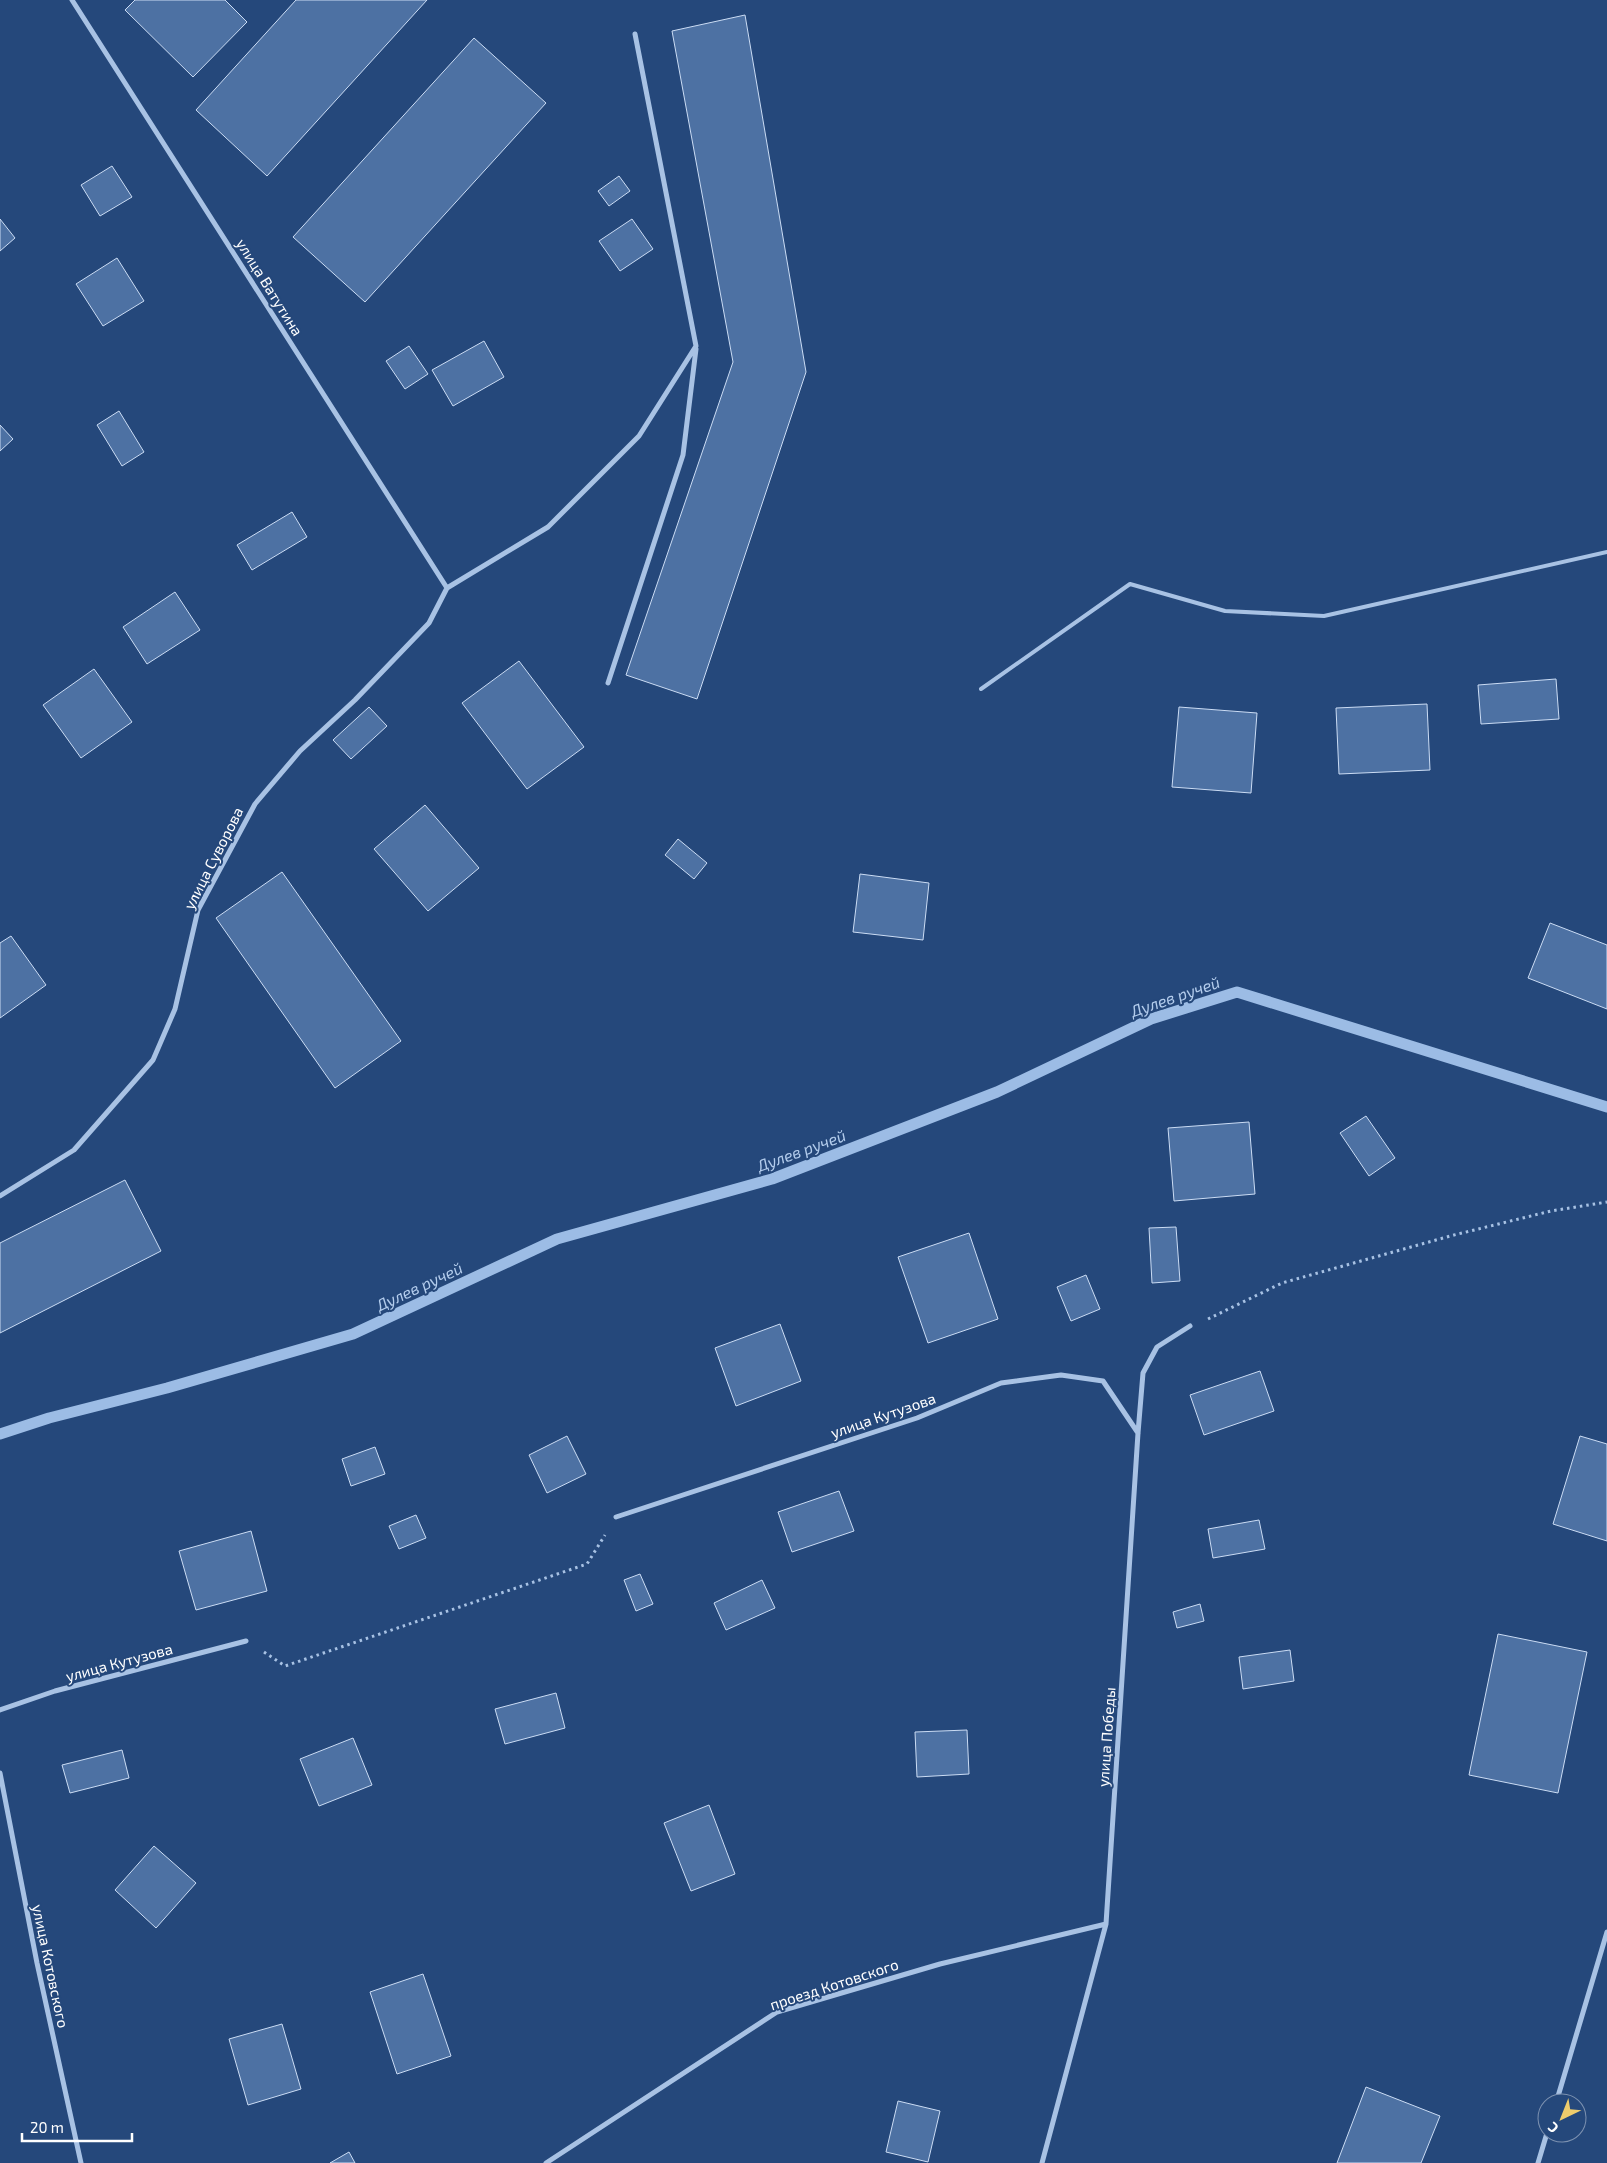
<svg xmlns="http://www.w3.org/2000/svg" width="1607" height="2163" font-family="'Exo 2',sans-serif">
<rect width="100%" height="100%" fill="#25487b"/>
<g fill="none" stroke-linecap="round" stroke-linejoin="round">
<path stroke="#9cbce5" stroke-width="11" d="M0,1434l49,-16 118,-30 186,-54 204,-95 215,-60 225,-87 154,-73 86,-27 370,115"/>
</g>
<path fill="#4d71a3" stroke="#cbdcf4" d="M135,0h90l22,22 -54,55 -68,-67z
M296,0h131l-160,176 -71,-66z
M745,15l61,357 -109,327 -71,-24 107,-313 -61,-331z
M474,38l72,65 -181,199 -72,-65z
M112,166l20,31 -32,19 -19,-31z
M619,176l11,15 -21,15 -11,-15z
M0,219l15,19 -15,13z
M632,219l21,30 -33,22 -21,-30z
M117,258l27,43 -41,25 -27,-42z
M484,341l20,36 -51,29 -21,-36z
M409,346l19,28 -23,15 -19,-28z
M119,411l25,41 -22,14 -25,-41z
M0,425l13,14 -13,12z
M292,512l15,25 -55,33 -15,-25z
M175,592l25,38 -53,34 -24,-37z
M519,661l65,86 -57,42 -65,-86z
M94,669l38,53 -51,36 -38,-53z
M1556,679l3,40 -78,5 -3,-39z
M1427,704l3,66 -91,4 -3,-66z
M369,707l18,19 -36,33 -18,-19z
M1179,707l78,6 -6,80 -79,-6z
M425,805l54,63 -51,43 -54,-62z
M678,839l29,24 -13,16 -29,-24z
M282,872l119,169 -66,47 -119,-170z
M860,874l69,9 -6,57 -70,-8z
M1550,923l57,22v64l-79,-31z
M11,936l35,49 -46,33v-75z
M1366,1116l29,42 -26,18 -29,-43z
M1249,1122l6,72 -81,7 -6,-73z
M125,1180l36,71 -161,82v-90z
M1176,1227l4,54 -28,2 -3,-55z
M969,1233l29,86 -70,24 -30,-86z
M1086,1275l14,34 -29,12 -14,-34z
M780,1324l21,57 -65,25 -21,-58z
M1260,1371l14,40 -70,24 -14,-40z
M567,1436l19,38 -39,19 -18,-38z
M1580,1436l27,8v97l-54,-17z
M375,1447l10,27 -34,12 -9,-27z
M839,1491l15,40 -62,21 -14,-40z
M416,1515l10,23 -27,11 -10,-23z
M1259,1520l6,29 -52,9 -5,-29z
M251,1531l16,60 -71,19 -17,-59z
M640,1574l13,30 -17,7 -12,-31z
M762,1580l13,28 -49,22 -12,-27z
M1200,1604l4,17 -27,7 -4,-16z
M1498,1634l89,18 -29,141 -89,-18z
M1290,1650l4,31 -51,8 -4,-32z
M556,1693l9,35 -60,16 -10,-35z
M967,1730l2,44 -52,3 -2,-45z
M353,1738l19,47 -53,21 -19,-47z
M122,1750l7,28 -59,15 -8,-28z
M709,1805l26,69 -44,17 -27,-68z
M154,1846l42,37 -40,45 -41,-38z
M423,1974l28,82 -54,18 -27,-82z
M282,2024l19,65 -53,16 -19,-66z
M1366,2087l74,29 -19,47h-84z
M898,2101l42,10 -12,51 -42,-10z
M349,2152l6,11h-25z"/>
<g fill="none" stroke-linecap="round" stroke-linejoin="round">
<path stroke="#a8c2e4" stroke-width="3" stroke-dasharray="2.5 4" stroke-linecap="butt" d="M1208,1319l74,-36 172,-48 97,-24 56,-9
M264,1652l21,14 302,-102 18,-29"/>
<path stroke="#a8c2e4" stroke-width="4" d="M981,689l149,-105 95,27 99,5 283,-64"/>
<path stroke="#a8c2e4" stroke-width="5" d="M72,0l375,588
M447,588l101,-61 91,-91 57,-90 -61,-312
M608,683l75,-228 13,-106
M0,1196l74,-46 79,-90 22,-51 23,-99 57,-106 45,-53 55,-51 74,-77 18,-35
M616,1517l301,-99 84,-35 60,-8 42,6 35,52
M0,1710l55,-19 191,-50
M0,1773l37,190 44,200
M1556,2103l51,-171
M546,2163l231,-151 163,-48 166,-40
M1042,2163l64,-239 32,-491 5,-60 14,-26 33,-21
M1538,2163l9,-30"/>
</g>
<g text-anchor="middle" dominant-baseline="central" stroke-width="4" stroke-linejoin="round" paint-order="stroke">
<g font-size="15" fill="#fff" stroke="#25487b">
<text transform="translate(270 287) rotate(58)">улица Ватутина</text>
<text transform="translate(213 858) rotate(-63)">улица Суворова</text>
<text transform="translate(883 1415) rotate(-19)">улица Кутузова</text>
<text transform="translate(119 1662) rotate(-15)">улица Кутузова</text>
<text transform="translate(1106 1737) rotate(-86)">улица Победы</text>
<text transform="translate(51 1966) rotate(78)">улица Котовского</text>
<text transform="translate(834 1984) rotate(-18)">проезд Котовского</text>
</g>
<g font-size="16" font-style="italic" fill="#b3ccec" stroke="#25487b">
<text transform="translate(1175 996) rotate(-19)">Дулев ручей</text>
<text transform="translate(801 1150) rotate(-20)">Дулев ручей</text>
<text transform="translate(419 1286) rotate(-25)">Дулев ручей</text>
</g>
</g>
<g transform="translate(1562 2118) rotate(223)"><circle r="24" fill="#25487b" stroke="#7c91b0"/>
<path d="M0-4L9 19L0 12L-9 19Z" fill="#eecc6c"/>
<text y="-8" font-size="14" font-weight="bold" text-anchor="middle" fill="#ffffff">С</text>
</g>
<path d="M22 2133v8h110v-8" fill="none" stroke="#ffffff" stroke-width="2.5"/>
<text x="30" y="2133" font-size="15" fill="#ffffff" stroke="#25487b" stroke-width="4" paint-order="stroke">20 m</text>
</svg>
